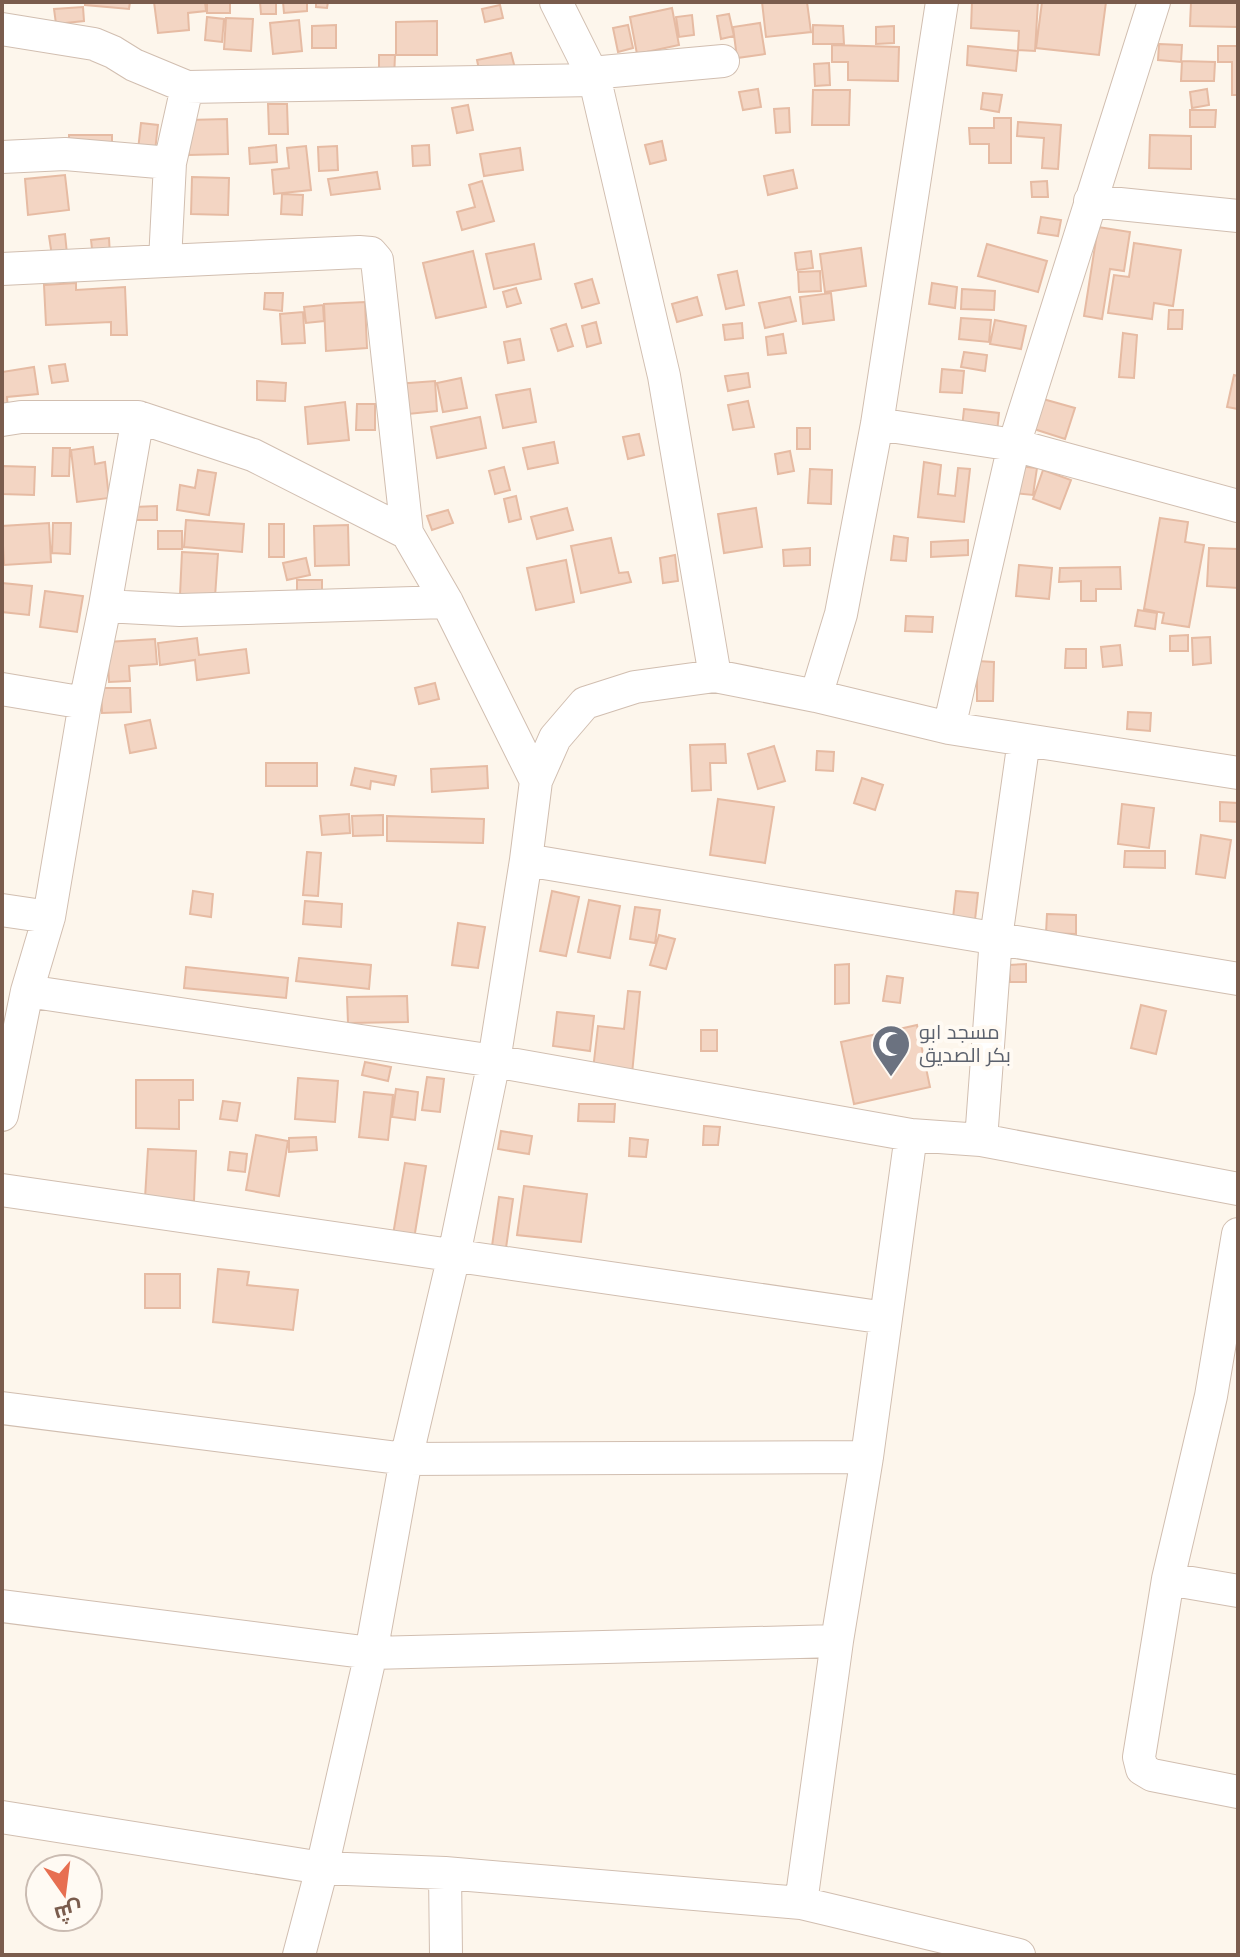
<svg xmlns="http://www.w3.org/2000/svg" width="1240" height="1957" font-family="Arial,Cairo,sans-serif">
<rect width="100%" height="100%" fill="#fdf6ec"/>
<path fill="#f3d5c3" stroke="#e6bba3" stroke-width="2" d="M85,2h45l-1,7 -44,-4z
M154,2h51l1,9 -18,2 1,17 -31,3z
M207,2h23v11h-23z
M260,2h16v12h-15z
M283,2h24v9l-23,2z
M316,2h12l-1,6 -11,-1z
M762,2h45l4,30 -45,5z
M972,2h66l-3,49 -17,-1 1,-19 -48,-3z
M1042,2h64l-7,53 -63,-7z
M1191,2h47v25l-48,-1z
M500,5l3,13 -18,4 -3,-13z
M83,7l1,14 -28,3 -2,-15z
M672,8l7,37 -42,9 -7,-37z
M729,14l5,22 -13,3 -4,-23z
M692,15l2,20 -15,2 -3,-20z
M207,17l17,2 -2,23 -17,-2z
M226,18l27,1 -2,32 -27,-2z
M299,20l3,31 -29,3 -3,-31z
M437,21v34h-41v-33z
M760,23l5,31 -28,4 -4,-31z
M336,25v23h-24v-22z
M628,25l5,23 -15,4 -5,-24z
M813,25l30,1 1,18h-31z
M894,26v17l-18,1v-17z
M1159,44l23,1 -1,17 -23,-2z
M832,45l67,2 -1,34 -50,-1v-18h-16z
M968,46l50,5 -2,20 -49,-6z
M1218,46h20v49h-6v-33h-14z
M511,53l5,19 -35,7 -4,-19z
M379,55h16l-1,24h-15z
M1182,61l33,1 -1,19h-33z
M829,63l1,22 -15,1 -1,-22z
M758,89l3,18 -18,3 -4,-18z
M1207,89l2,16 -17,3 -2,-16z
M813,90h37l-1,35h-37z
M983,93l19,2 -3,17 -18,-3z
M268,104h19l1,30h-19z
M468,105l5,25 -16,3 -5,-25z
M789,108l1,24 -14,1 -2,-24z
M1190,110h26l-1,17h-25z
M994,118h17v45h-22v-19h-19l-1,-16h25z
M227,119l1,35 -39,1 -1,-35z
M1018,122l43,3 -3,44 -16,-1 2,-30 -27,-2z
M141,123l17,2 -3,26 -17,-1z
M69,135h43v15h-43z
M1150,135l41,1v33l-42,-1z
M662,141l4,19 -16,4 -5,-19z
M276,145l1,17 -27,2 -1,-16z
M429,145l1,20 -17,1 -1,-20z
M306,146l5,44 -37,4 -2,-24 17,-2 -2,-20z
M337,146l1,24 -19,1 -1,-24z
M520,148l3,22 -39,6 -4,-22z
M793,170l4,18 -29,7 -4,-19z
M377,172l3,17 -49,6 -3,-16z
M65,175l4,35 -41,5 -3,-36z
M192,177l37,1 -1,37 -37,-1z
M482,181l12,40 -32,9 -5,-18 18,-5 -6,-22z
M1047,181l1,16h-16l-1,-15z
M282,194l21,1 -1,20 -21,-1z
M1041,217l20,3 -3,16 -20,-3z
M1098,227l32,5 -6,39 -14,-2 -8,50 -18,-3z
M65,234l2,20 -15,2 -3,-20z
M109,238l1,18 -17,1 -2,-17z
M1134,243l47,7 -8,56 -19,-3 -2,16 -44,-6 6,-38 15,2z
M534,244l7,35 -47,10 -8,-35z
M987,244l60,17 -9,31 -60,-16z
M861,248l5,38 -41,6 -5,-38z
M473,251l13,56 -50,11 -13,-55z
M811,251l2,17 -16,2 -2,-17z
M737,271l7,34 -18,4 -8,-34z
M820,271l1,20 -22,1 -1,-20z
M592,279l7,24 -17,5 -7,-24z
M76,283v7l49,-3 2,48h-16v-13l-65,3 -2,-40z
M932,283l25,4 -2,21 -26,-4z
M516,288l5,15 -14,4 -4,-15z
M962,289l33,2 -1,19 -33,-1z
M265,293h18l-1,18 -18,-2z
M831,293l3,27 -31,4 -3,-27z
M697,297l5,18 -25,7 -5,-18z
M790,297l6,24 -31,7 -6,-25z
M365,302l2,46 -41,3 -2,-47z
M323,305l1,16 -18,2 -2,-16z
M1169,310h14l-1,19h-14z
M303,312l2,31 -23,1 -2,-30z
M961,318l30,2 -2,22 -30,-3z
M995,320l31,6 -5,23 -31,-5z
M596,322l5,21 -14,4 -5,-21z
M742,323l1,15 -18,2 -2,-15z
M566,324l7,22 -15,5 -7,-22z
M1123,333l14,2 -3,43 -15,-1z
M783,334l3,19 -18,2 -2,-18z
M520,339l4,21 -16,3 -4,-21z
M964,352l23,3 -2,16 -24,-4z
M65,364l3,17 -16,2 -3,-17z
M34,367l4,27 -31,3 1,12h-6v-37z
M942,369l22,2 -2,22 -22,-1z
M748,373l2,14 -22,4 -3,-15z
M1234,375l4,1v33l-11,-2z
M461,378l6,30 -24,4 -6,-29z
M257,381l29,2 -1,18 -28,-1z
M435,381l2,30 -39,4 -2,-31z
M530,389l6,33 -33,6 -7,-33z
M1043,399l32,9 -10,31 -31,-10z
M748,401l6,26 -21,3 -5,-25z
M345,402l4,38 -41,4 -3,-37z
M357,404h18v26h-19z
M964,409l35,4 -2,19 -35,-4z
M480,417l6,31 -49,10 -6,-31z
M797,428h13v21h-13z
M639,434l5,21 -16,4 -5,-22z
M554,442l4,21 -30,6 -5,-21z
M93,447l2,17 10,-2 4,36 -32,4 -6,-52z
M53,448h17l-1,28h-17z
M790,451l4,20 -16,3 -3,-20z
M924,462l17,3 -3,29 17,2 3,-28 12,1 -6,53 -46,-5z
M2,466l33,1 -1,28 -32,-1z
M1017,466l20,2 -4,27 -19,-2z
M504,467l6,23 -15,4 -6,-23z
M810,469l22,1 -1,34 -23,-1z
M198,470l18,3 -7,42 -32,-5 3,-25 15,3z
M1043,470l28,10 -11,29 -27,-10z
M516,496l5,23 -12,3 -5,-23z
M157,506v14h-23v-13z
M567,508l6,22 -36,9 -6,-22z
M756,508l6,39 -38,6 -6,-39z
M448,510l5,13 -21,7 -5,-14z
M1160,518l28,4 -3,20 19,3 -15,82 -27,-4 2,-10 -20,-4z
M186,520l58,4 -2,28 -58,-5z
M49,523l2,39 -47,3 -2,-39z
M53,523h18l-1,31 -18,-1z
M269,524h15v33h-15z
M348,525l1,40 -34,1 -1,-40z
M158,531h24v18h-24z
M894,536l14,2 -2,23 -15,-1z
M611,538l8,35 9,-1 3,10 -50,11 -10,-47z
M968,540v15l-37,2v-15z
M810,548v17l-26,1 -1,-16z
M1209,548l29,1v39l-31,-2z
M182,552l36,2 -3,43 -35,-2z
M675,555l3,26 -15,2 -3,-25z
M306,558l4,17 -23,5 -4,-17z
M566,560l8,42 -38,8 -9,-42z
M1019,565l33,3 -3,31 -33,-3z
M1120,567l1,22h-25v12h-15v-20l-22,1 1,-14z
M297,580h25v22h-25z
M2,583l30,3 -3,29 -27,-3z
M45,591l38,5 -6,36 -37,-5z
M1138,610l19,3 -2,16 -20,-3z
M906,616l27,1 -1,15 -27,-1z
M1188,635v16h-18v-15z
M1210,637l1,26 -18,2 -1,-27z
M197,638l2,17 47,-6 3,24 -52,7 -2,-20 -35,5 -2,-22z
M155,639l2,25 -28,2 1,15 -21,1 -2,-40z
M1120,645l2,20 -19,2 -2,-20z
M1066,649h20v19h-21z
M977,661l17,1 -1,39h-16z
M435,683l4,16 -20,5 -4,-16z
M101,688h29l1,24 -29,1z
M1128,712l23,1 -1,18 -23,-2z
M150,720l6,28 -26,5 -5,-28z
M725,744l1,19h-16l1,27 -19,1 -2,-46z
M774,746l11,35 -27,8 -10,-35z
M817,751l17,1 -1,19 -17,-1z
M266,763h51v23h-51z
M487,766l1,22 -56,4 -1,-23z
M355,768l41,8 -2,9 -23,-4 -1,8 -19,-4z
M862,778l21,7 -8,25 -21,-7z
M718,799l56,8 -9,56 -55,-8z
M1220,802l18,1v19l-18,-1z
M1122,804l32,4 -5,40 -31,-4z
M349,814l1,19 -28,2 -2,-19z
M383,815v20l-30,1 -1,-20z
M387,816l97,3 -1,24 -96,-2z
M1201,835l30,5 -6,38 -29,-4z
M1125,851h40v17l-41,-1z
M307,852l14,1 -3,43 -15,-1z
M193,891l20,3 -2,23 -21,-3z
M552,891l27,6 -13,59 -26,-5z
M956,891l22,2 -3,27 -22,-2z
M589,900l31,6 -10,52 -32,-6z
M305,901l37,3 -1,23 -38,-3z
M635,907l25,3 -5,33 -25,-4z
M1047,914l29,1v19l-30,-1z
M458,923l27,4 -7,41 -26,-3z
M659,935l16,4 -9,30 -16,-4z
M299,958l72,7 -2,24 -73,-8z
M849,964v39l-14,1v-39z
M1026,964v18h-16l-1,-17z
M186,967l102,11 -2,20 -102,-10z
M887,976l16,2 -3,25 -17,-2z
M628,991l12,1 -8,82 -39,-4 5,-44 26,3z
M407,996l1,26 -60,1 -1,-26z
M1141,1005l25,6 -10,43 -25,-6z
M557,1012l37,4 -4,35 -37,-5z
M917,1025l13,62 -76,17 -13,-62z
M701,1030h16v21h-16z
M365,1062l26,5 -3,14 -26,-6z
M427,1077l17,2 -4,33 -18,-2z
M298,1078l40,3 -3,41 -40,-3z
M136,1080h57v20h-14v29l-43,-1z
M396,1089l22,3 -3,28 -23,-3z
M364,1092l29,3 -5,45 -29,-3z
M223,1101l17,2 -3,18 -17,-2z
M579,1104h36l-1,18 -36,-1z
M704,1126l16,1 -2,18h-15z
M501,1131l31,5 -3,18 -31,-5z
M256,1135l32,6 -9,55 -33,-6z
M316,1137l1,13 -28,2v-14z
M630,1138l18,2 -2,17 -17,-1z
M148,1149l48,2 -2,50 -49,-3z
M230,1152l17,2 -2,18 -17,-2z
M405,1163l21,3 -12,73 -21,-4z
M524,1186l63,8 -6,48 -64,-7z
M499,1197l14,2 -7,49 -14,-2z
M218,1269l31,3 -2,13 51,5 -5,40 -80,-8z
M145,1274h35v34h-35z"/>
<g fill="none" stroke-linecap="round" stroke-linejoin="round">
<g stroke="#d1beb0" stroke-width="34">
<path id="street" d="M556,2l39,78 69,296 51,300 101,20 133,32 289,45
M2,29l92,15 19,8 21,13 53,22 408,-7
M591,73l132,-12
M2,157l63,-3 105,9 -5,98 194,-9 12,1 6,7 30,273
M170,163l17,-76
M1090,201l148,15
M2,269l163,-8
M2,420l19,-3h117l115,38 154,78 40,69 89,179
M877,424l137,21 224,61
M105,606l75,4 267,-8
M2,689l83,14
M816,696l25,-82 36,-190 65,-422
M949,728l65,-283 140,-443
M526,860l712,119
M2,910l47,7
M27,991l467,70 417,74 70,5 257,49
M2,1115l25,-124 22,-74 36,-214 20,-97 33,-189
M981,1140l15,-202 28,-198
M2,1190l884,128
M1238,1234l-27,162 -43,183 -29,178 3,12 10,6 86,17
M2,1408l404,51 461,-2
M1168,1579l70,12
M2,1606l369,47 466,-12
M2,1817l320,51 123,5 356,30 218,52
M445,1873l1,82
M801,1903l36,-262 30,-184 44,-322
M299,1955l23,-87 49,-215 35,-194 48,-204 40,-194 32,-201 10,-79 19,-43 30,-35 50,-16 80,-11"/>
</g>
<use href="#street" stroke="#fff" stroke-width="32"/>
</g>
<defs>
<g id="mosque-pin" transform="scale(2)"><path d="M0 17L-7.5 6A9.5 9.5 0 1 1 7.5 6Z" fill="#6b7280" stroke="#fffaf3"/><path d="M3.5-4.9A6 6 0 1 0 3.5 4.9A5 5 0 1 1 3.5-4.9Z" fill="#fff"/></g>
</defs>
<g fill-rule="evenodd">
<use href="#mosque-pin" x="891" y="1044"/>
</g>
<g text-anchor="middle" dominant-baseline="central" stroke-width="8" stroke-linejoin="round" paint-order="stroke">
<g font-size="20" fill="#5b616d" stroke="#fffaf3" text-anchor="start">
<text x="919" y="1032">مسجد ابو<tspan x="919" dy="23">بكر الصديق</tspan></text>
</g>
</g>
<rect width="1240" height="1957" fill="none" stroke="#7a5c4d" stroke-width="8"/>
<g transform="translate(64 1893) rotate(166)"><circle r="38" fill="#fffaf3" stroke="#cabbb1" stroke-width="2"/>
<path d="M0-6L14 30L0 20L-14 30Z" fill="#e76f51"/>
<text y="-12" font-size="22" font-weight="bold" text-anchor="middle" fill="#7a5c4d">ش</text>
</g>
</svg>
